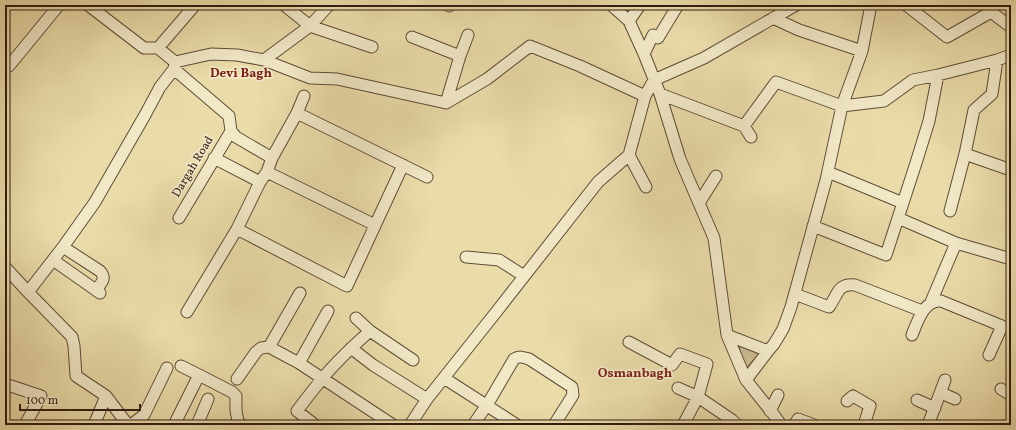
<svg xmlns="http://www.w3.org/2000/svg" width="1016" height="430" font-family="Vollkorn,serif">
<rect width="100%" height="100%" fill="#eadca9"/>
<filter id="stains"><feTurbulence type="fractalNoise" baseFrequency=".005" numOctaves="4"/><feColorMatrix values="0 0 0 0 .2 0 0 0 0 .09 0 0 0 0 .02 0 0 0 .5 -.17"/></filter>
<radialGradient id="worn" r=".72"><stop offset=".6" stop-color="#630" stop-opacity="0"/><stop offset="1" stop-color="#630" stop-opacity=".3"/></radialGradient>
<path fill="#cabb8f" stroke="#7d6c50" d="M736,335l29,13 -20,21z"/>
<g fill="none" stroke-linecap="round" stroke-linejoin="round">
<g stroke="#5e4c36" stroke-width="13">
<path id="minor" d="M88,5l56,43h14l17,14 36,-8 26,1 27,5 46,18 27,1 109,24 41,-24 43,-33 50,20 65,30
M284,5l26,21 62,21
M448,5l1,1
M611,5l18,16 15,33 16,40 20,65 34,79 13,97 19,45 28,35 7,10
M906,5l41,32 44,-25 20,15
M773,18l26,12 63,21
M629,21l11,-16
M412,37l48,19
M158,48l37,-43
M644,54l9,-19 5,3 20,-33
M264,60l46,-34 19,-21
M9,66l50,-61
M174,69l55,47 2,15 5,6 36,21
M660,94l84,32 32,-44 66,24 42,-5 29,-21 25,-5 59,-15 14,-5
M446,103l14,-47 8,-21
M297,113l130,64
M744,126l7,11
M965,154l46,16
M629,155l17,32
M214,158l46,24
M267,172l108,53
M828,172l75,31
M699,203l17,-27
M950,211l15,-57 9,-44 18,-16 5,-34
M179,218l52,-87
M898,218l58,25 55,16
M813,226l73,29 30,-92 13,-42 9,-46
M237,229l110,57 56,-121
M63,247l37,24c7,8 1,12 -4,19
M466,257l33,3 25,16
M53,260l47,33
M5,267l23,25 44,45 2,9 2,30 30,20 22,29
M28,292l35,-45 32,-45 50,-87 15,-28 14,-18 1,-7
M795,294l34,13c9,-12 8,-24 26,-22l67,26
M931,302l25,-59
M187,312l50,-83 23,-47 7,-10 5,-14 25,-45 7,-17
M356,318l14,13 43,29
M727,335l41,16
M912,335c5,-12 12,-36 29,-34l61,25 -13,29
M629,342l43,23 8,-11 27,10 -9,33 34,23 5,5
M269,347l31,-54
M351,348l22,17 54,34
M299,363l29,-52
M199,375l33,17 4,4c0,11 -1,19 4,29
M444,378l73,47
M237,379l19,-27 5,-4 8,-1 30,16 94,62
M746,380l22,-29 6,-7 9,-15 8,-22 35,-127 16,-74 20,-55 9,-46
M5,384l36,12 -16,29
M678,388l20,9 -15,28
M1001,389l10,6
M941,393l14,6
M917,400l18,8
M847,401l6,-5 17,10 -6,19
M770,411l8,-16
M94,425l12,-29
M131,425l13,-10 23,-47
M174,425l25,-50 -18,-9
M197,425l11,-26
M315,425l-18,-14c8,-11 16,-21 25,-32 14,-17 31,-33 48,-48
M410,425l17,-26 70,-88 101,-129 31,-27 16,-59 9,-16 50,-22 92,-53
M473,425l14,-20 27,-46c5,-3 9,-2 15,0l43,28 1,8 -19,30
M794,425l4,-6 16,6
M928,425l17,-45"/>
</g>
<use href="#minor" stroke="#f1e8c7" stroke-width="11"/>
</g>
<g text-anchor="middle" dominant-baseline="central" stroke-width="3.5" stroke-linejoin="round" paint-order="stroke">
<g font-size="12" fill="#301c10" stroke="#f1e8c7">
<text transform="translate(193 167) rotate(-59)">Dargah Road</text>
</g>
<g font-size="13" font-weight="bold" fill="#7a1f14" stroke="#f1e8c7">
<text x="241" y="74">Devi Bagh</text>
<text x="635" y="374">Osmanbagh</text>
</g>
</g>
<rect width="1016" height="430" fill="none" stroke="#eadca9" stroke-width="20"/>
<rect x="6" y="6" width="1004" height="418" fill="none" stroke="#301c10" stroke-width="2"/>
<rect x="10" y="10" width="996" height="410" fill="none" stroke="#301c10"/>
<path d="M20 404v6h120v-6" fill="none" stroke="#301c10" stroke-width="2"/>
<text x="26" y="404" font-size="12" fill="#301c10" stroke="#f1e8c7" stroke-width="3" paint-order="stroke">100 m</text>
<rect width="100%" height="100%" filter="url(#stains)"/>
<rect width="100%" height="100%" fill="url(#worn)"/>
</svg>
